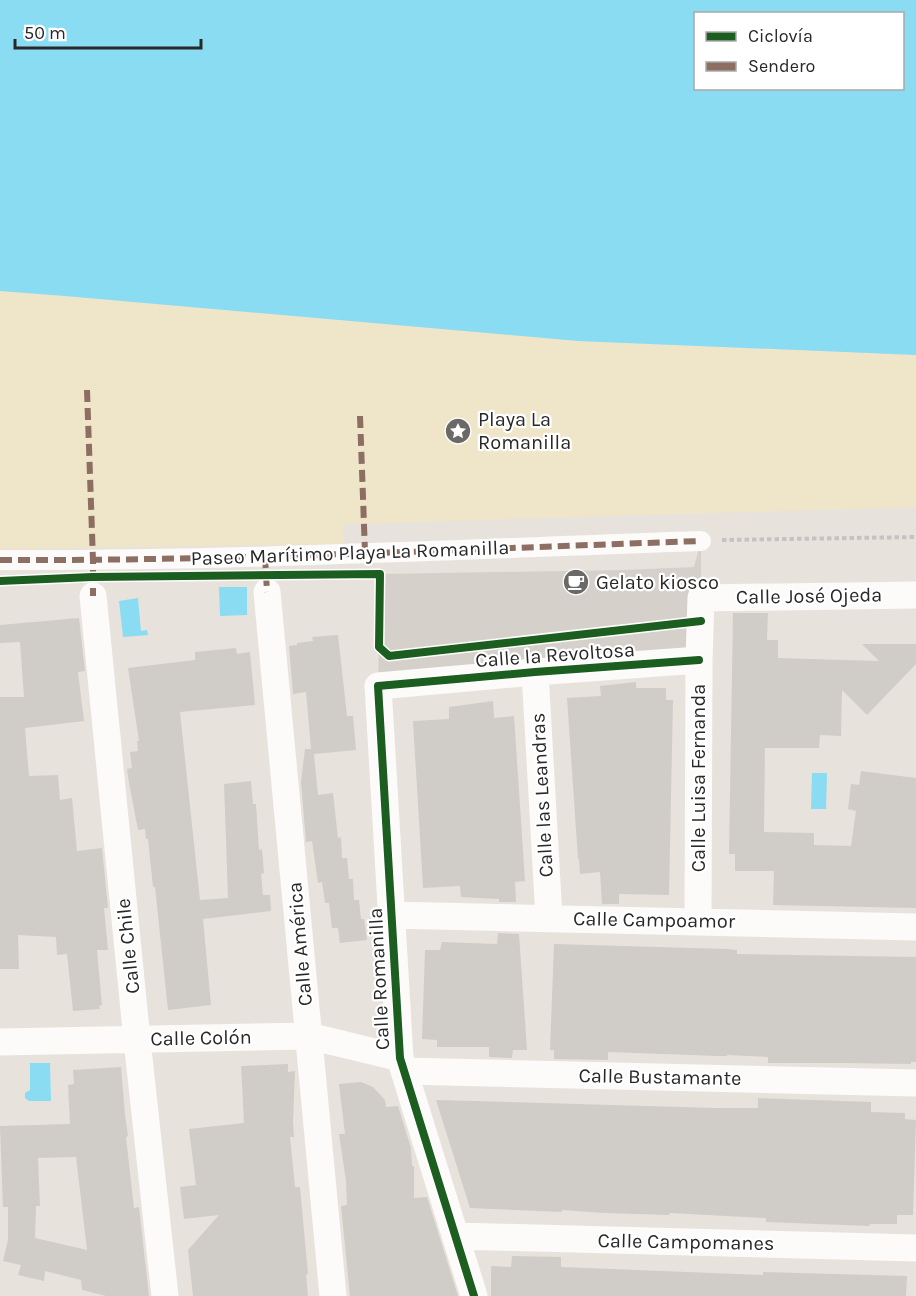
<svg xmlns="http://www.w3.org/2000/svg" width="916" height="1296" font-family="Karla,sans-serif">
<rect width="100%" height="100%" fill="#e8e2dc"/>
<path fill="#efe5c8" d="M0,291l65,5 513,45 338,14v152l-573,17v20l-343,5z"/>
<path fill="#d6d0cb" d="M701,541v80l-2,39 -321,26 2,-112 243,-4 71,-3z"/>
<path fill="#89dcf1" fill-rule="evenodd" d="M0,0h916v355l-338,-14 -513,-45 -65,-5zM696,14h206v74h-206z
M219,587h28v28l-27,1z
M138,598l3,33 6,-1 1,5 -25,2 -4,-36z
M812,773h15l-1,36h-15z
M30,1063h20l1,38h-22l-4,-3v-5l5,-3z"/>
<path fill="#d0ccc8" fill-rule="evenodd" d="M733,613h35l-1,27h11v18l101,3 -17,-17h54v20l-49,51 -25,-25 -1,46 -21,-1 -1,13h-54l-1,84 50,1v12l37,1 5,-35 -8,-2 3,-25 8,1 2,-14 55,7v130l-143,-3 1,-34h-39v-17h-6z
M79,618l6,53 -7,1 6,49 -59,7 4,48 29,-1 2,25 12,-2 5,53 25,-3 6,60h-4l4,42h-11l5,55 -3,1 1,3 -27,2 -6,-57 -10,1 -1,-18 -38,-2 1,34h-19v-272h24l-4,-55 -20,1v-18z
M338,635l9,81h6l3,34 -42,4 4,41 15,-2 5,45 3,-1 1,21h5l2,21h4l1,21h5l2,19h3l3,21 -27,3 -2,-15h-6l-3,-25h-4l-3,-21 -4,1 -6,-42 -6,1 -5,-60 4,-33h6l-5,-57 -13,2 -4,-48 8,-1v-2l16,-2 -1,-4z
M236,648l1,6 13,-2 5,53 -75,7 20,188 28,-2 -4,-114 27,-3 2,23h3l3,46 3,-1 2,24 -3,1 2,21h7l1,16 -68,8 8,86 -43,5 -13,-123h-2l-5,-48h-2l-1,-10 -7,1 -9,-47 -2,-14 5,-1 -2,-16 8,-1 -1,-10h2l-11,-73 67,-8v-8z
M636,682v6h30v12h7l-4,195 -50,-1v10h-17l-2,-32 -20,2 -1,-15h-1l-11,-161 34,-2 -1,-10z
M493,701l1,17 20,-2 11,165 -10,1 1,20h-17v-3l-38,-2 -1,-11 -37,2 -10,-167 36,-2v-12z
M498,933l21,1 8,116h-14l-1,8 -23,-1v-10h-52v-7l-15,-1 3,-89h15l2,-8 55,2z
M554,944l173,5 10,1v4l179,3v105h-5v2l-66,-1h-77v-6l-41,-2v1h-11l-108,-4v8l-54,-1v-9h-4z
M288,1064v8l7,-1 -2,51 1,15h-4l5,50h5l8,87 -2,1 2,21h-115l-5,-46 31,-35 -35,4 -4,-32 16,-2 -7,-56 55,-6 -3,-57z
M121,1067l4,48 3,21 -2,1 8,71 5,-1 10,89h-43l-24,-6 -1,-10 -36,-9 -1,10 -26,-6 3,-10 -18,-4 5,-21v-33h-5l-3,-81 70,-2 -2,-39 6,-1 -1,-14zM76,1157l11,93 -52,-12 1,-32h4l-2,-48z
M361,1082l12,5 12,13 1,7 12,-1 13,42 1,18h2v32l13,-1 31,99h-108l-9,-90 6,-1 -1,-24 -7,-47h6l-6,-50z
M758,1098l113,4v10l34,1v6l11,1 -3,95h-16v9h-27l-1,2 -103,-4v-4l-96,-5 -1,2 -65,-2 -42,-3v2l-92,-4 -34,-108 280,8h42z
M512,1256l49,1v10l202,8v-3l144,4 -1,20h-415v-30l20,1z"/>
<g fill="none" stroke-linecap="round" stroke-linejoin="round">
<path stroke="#c4c3c3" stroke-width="4" stroke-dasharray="4.5 3" stroke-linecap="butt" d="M722,540l194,-3"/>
<path stroke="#fcfbfa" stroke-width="20" d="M0,560c234,1 467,-11 701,-19"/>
<path stroke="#fcfbfa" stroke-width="27" d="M267,592l66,704
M93,596l44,444 28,256
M535,672l14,246
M392,915l524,12
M698,922l1,-262 2,-62 215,-3
M0,1042l309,-6 91,22
M404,1071l512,12
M456,1236l460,12
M474,1296l-74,-238 -22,-372 157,-14 164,-12"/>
<path stroke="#8d6e63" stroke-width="6" stroke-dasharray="12 6" stroke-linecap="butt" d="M87,390l6,171v35
M360,416l5,136
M265,556l2,36
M0,560c234,1 467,-11 701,-19"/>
<g stroke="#fff" stroke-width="11">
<path id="cycleway" d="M0,581l92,-4 288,-3 -1,73 10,9 312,-35
M474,1296l-74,-238 -22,-372 157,-14 164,-12"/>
</g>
<use href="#cycleway" stroke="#1b5e20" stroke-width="8"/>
</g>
<defs>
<g id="sight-disc" transform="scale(1.35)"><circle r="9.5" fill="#6b6967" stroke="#fff"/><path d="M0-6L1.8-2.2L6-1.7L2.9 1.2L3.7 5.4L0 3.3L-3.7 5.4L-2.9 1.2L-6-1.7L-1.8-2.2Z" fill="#fff"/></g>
<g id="cafe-disc" transform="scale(1.35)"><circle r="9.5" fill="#6b6967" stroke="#fff"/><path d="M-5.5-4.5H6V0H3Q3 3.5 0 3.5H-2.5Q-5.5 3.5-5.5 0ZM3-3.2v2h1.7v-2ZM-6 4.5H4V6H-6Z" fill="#fff"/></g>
</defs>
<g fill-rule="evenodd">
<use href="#sight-disc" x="458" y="431"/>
<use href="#cafe-disc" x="576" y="582"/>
</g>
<g text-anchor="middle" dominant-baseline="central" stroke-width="4.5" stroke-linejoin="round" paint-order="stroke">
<g font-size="20" fill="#282828" stroke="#fff" text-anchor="start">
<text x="478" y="419">Playa La<tspan x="478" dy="23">Romanilla</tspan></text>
<text x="596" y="582">Gelato kiosco</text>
</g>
<g font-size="20" fill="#282828" stroke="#fff">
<text transform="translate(350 553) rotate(-2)">Paseo Marítimo Playa La Romanilla</text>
<text transform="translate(809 596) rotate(-1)">Calle José Ojeda</text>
<text transform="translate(555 655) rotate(-4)">Calle la Revoltosa</text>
<text transform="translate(698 778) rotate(-90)">Calle Luisa Fernanda</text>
<text transform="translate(542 795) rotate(-93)">Calle las Leandras</text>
<text transform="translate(654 920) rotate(1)">Calle Campoamor</text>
<text transform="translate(300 944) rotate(-95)">Calle América</text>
<text transform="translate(128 946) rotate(-96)">Calle Chile</text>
<text transform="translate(379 979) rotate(-93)">Calle Romanilla</text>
<text transform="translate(201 1038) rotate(-1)">Calle Colón</text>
<text transform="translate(660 1077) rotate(1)">Calle Bustamante</text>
<text transform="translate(686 1242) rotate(1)">Calle Campomanes</text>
</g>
</g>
<rect x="694" y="12" width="210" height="78" fill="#ffffff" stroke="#a9a9a9" stroke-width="1.5"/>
<rect x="706" y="32" width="30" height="9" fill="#1b5e20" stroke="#a9a9a9" stroke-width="1.5"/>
<text x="748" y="42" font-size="18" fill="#282828">Ciclovía</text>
<rect x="706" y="62" width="30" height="9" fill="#8d6e63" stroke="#a9a9a9" stroke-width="1.5"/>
<text x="748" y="72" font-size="18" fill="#282828">Sendero</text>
<path d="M15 39v9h186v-9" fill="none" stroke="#282828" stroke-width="3"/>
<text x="24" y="39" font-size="18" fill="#282828" stroke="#ffffff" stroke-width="4.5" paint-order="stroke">50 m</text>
</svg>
